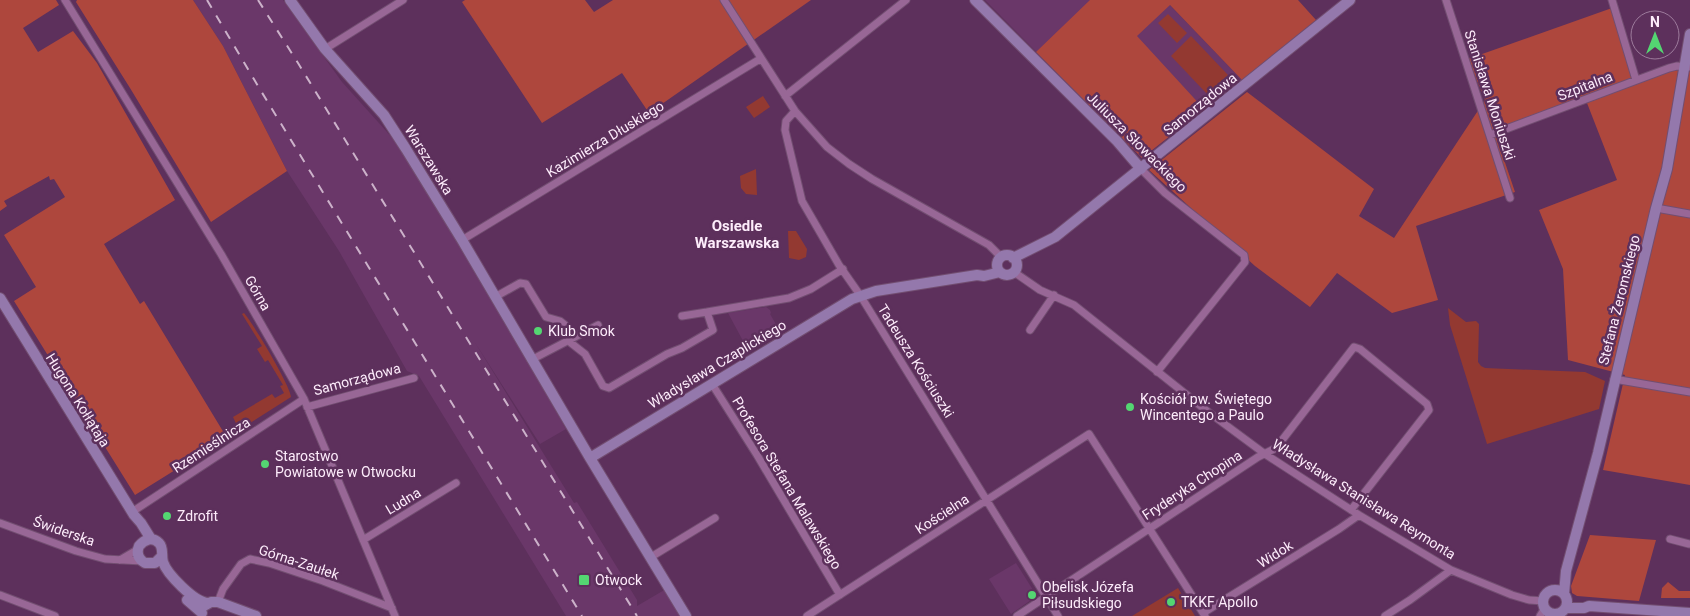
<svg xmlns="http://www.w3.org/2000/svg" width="1690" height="616" font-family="Roboto,sans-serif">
<rect width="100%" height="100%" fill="#5d305c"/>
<path fill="#6a3769" d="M193,0h90l59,82 54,60 68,106 102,181 -26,15 -66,-103 100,162 3,-1 60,98v6l29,-17 16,27h-116l-147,-240 -12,-5 -68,-120 -52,-80 -64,-125z
M985,0h180l77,80 -100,78z
M766,307l4,3 1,3 -1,1 11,19 -32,19 -21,-39z
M1016,563l17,27 -3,4 1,6 -20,14 -22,-35z"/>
<path fill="#933931" d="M1168,14l19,19 -10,10 -19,-20z
M1191,36l37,39 -21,19 -36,-38z
M763,96l7,11 -16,11 -8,-11z
M756,169l1,26 -11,-1 -5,-6 -1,-12z
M788,231h8l11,18 -1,8 -7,3 -10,-2z
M1448,308l18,14 10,-1 3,3 -1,38 3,4 4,2 100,4 20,9 -6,28 -112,35 -37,-119z
M244,313c9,10 47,74 47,84l-52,33 -6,-13 39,-23 3,4 9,-5 -4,-7 3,-1 -15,-25 -3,2 -8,-13 5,-3 -20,-32z
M1178,588l17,28h-63z"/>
<path fill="#ae473d" d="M0,0h56l3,5 -36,23 15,24 35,-21 24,32 78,137 -71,44 36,60 4,-3 80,132 -1,2 2,4 -90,56 -121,-194 22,-14 -32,-52 61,-38 -11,-18 -4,1 -1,-4 -45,25 3,5 -7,5z
M77,0h116l30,46 64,125 -76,51 -81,-134 -54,-86z
M465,0h120l9,12 19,-12h198l-162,113 -27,-40 -80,50 -80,-121z
M1090,0h208l18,20 -74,60 -72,-75 -33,31 67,73 -62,49 -106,-106z
M1612,8l21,68 57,-14v423l-87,-15 22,-95 -57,-15 -5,-91 -24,-59 78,-30 -30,-77 -91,33 19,56 -99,34 22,74 -46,13 -55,-40 -27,34 -55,-41 -106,-96 98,-78 127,97 -15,27 35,22 91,-138 -17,-41z
M1590,535l66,5 -17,61 -62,-5 -5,-3 -1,-7z
M1668,582l11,9h11v7h-29l1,-10z"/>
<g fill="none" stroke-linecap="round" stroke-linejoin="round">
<g stroke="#724e71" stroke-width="9">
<path id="street" d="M65,0l156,254 83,145 91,217
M724,0l71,111 32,36 22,17 23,15 117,66 12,12
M1446,0l64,198
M1612,0l24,80
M325,49l78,-49
M785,96l121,-96
M795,111l-9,10 -1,9 17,71 37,64 21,30 198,321
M1490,135l179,-67 8,-2 13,1
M1141,169l24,24 79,62 1,7 -88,110
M1656,208l34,6
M462,240l298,-181
M1014,272l26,18 34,15 133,106 58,43 94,61 92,55 61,25 17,5 15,1
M495,297l25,-14 6,1 20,33 14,4 5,4 6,18 14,11 18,32 6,2 58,-34 15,-6 31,-18 -6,-18 82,-14 22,-9 32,-20
M682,316l25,-4
M1030,330l24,-35
M531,360l67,-35
M1614,379l76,13
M712,384l45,71 83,140
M307,407l107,-29
M132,512l172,-113
M0,523l76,28 29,8 37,2
M1670,539l19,5
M363,540l93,-57
M651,557l64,-39
M120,560l17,-10
M0,595l55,21
M218,602l5,-13 18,-25 9,-5 19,4 54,18 69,27
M1203,613l136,-84 20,-14
M807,616l282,-182 116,182
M1017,616l241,-159 18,-9 78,-101 6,2 67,55 2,6 -78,100
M1385,616l25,-16 41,-30
M1540,616l5,-8"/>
</g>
<g stroke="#724e71" stroke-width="12">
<path id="secondary" d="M290,0l35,49 59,66 22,34 56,91 128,218 96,158
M975,0l142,141 24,28
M997 265a10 10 0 1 1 20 0a10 10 0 1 1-20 0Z
M1013,258l42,-21 295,-237
M0,298l134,217 7,8 10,16
M590,458l262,-159 24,-8 101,-16 7,1 16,-4
M162,556l-7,7h-10c-7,-4 -9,-10 -6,-17 5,-6 13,-10 20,-3 5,5 2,12 4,19 4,12 31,40 45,41
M1543 602a12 12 0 1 1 24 0a12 12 0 1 1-24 0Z
M1564,594l2,-23 32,-118 58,-245 11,-39 23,-135
M187,600l15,13
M204,606l7,-4h7l38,14
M1566,608h18l5,-2 101,7"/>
</g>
<use href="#street" stroke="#986796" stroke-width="7"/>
<use href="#secondary" stroke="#9478ac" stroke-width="10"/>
<path stroke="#ccb2ca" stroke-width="2" stroke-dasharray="9 9" stroke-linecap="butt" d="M207,0l54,91 321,525
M258,0l40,63 339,553"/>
</g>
<g fill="#54d672" stroke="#5d305c" stroke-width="2">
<circle cx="538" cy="331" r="5"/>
<circle cx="1130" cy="407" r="5"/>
<circle cx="265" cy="464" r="5"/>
<circle cx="167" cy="516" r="5"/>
<rect x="578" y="574" width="12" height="12" rx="2.5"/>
<circle cx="1032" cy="595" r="5"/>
<circle cx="1171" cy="602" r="5"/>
</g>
<g text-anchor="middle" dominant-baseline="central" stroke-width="5" stroke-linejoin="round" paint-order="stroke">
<g font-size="14" fill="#fdecfb" stroke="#5d305c">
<text transform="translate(1585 86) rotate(-21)">Szpitalna</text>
<text transform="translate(1490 95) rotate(72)">Stanisława Moniuszki</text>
<text transform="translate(1200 104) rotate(-39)">Samorządowa</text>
<text transform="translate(605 139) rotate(-31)">Kazimierza Dłuskiego</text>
<text transform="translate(1137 142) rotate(45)">Juliusza Słowackiego</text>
<text transform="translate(429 160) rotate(58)">Warszawska</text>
<text transform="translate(258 293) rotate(60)">Górna</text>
<text transform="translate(1619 300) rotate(-76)">Stefana Żeromskiego</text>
<text transform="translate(916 361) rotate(58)">Tadeusza Kościuszki</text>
<text transform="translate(717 364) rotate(-31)">Władysława Czaplickiego</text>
<text transform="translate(357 379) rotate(-15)">Samorządowa</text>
<text transform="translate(78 400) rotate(58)">Hugona Kołłątaja</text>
<text transform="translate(211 445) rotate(-33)">Rzemieślnicza</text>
<text transform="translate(787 483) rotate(59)">Profesora Stefana Malawskiego</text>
<text transform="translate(1192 485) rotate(-33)">Fryderyka Chopina</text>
<text transform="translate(1364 499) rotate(32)">Władysława Stanisława Reymonta</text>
<text transform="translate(403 501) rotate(-31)">Ludna</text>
<text transform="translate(942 514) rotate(-33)">Kościelna</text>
<text transform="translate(64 531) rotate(19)">Świderska</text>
<text transform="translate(1275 554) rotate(-32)">Widok</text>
<text transform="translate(299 562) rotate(18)">Górna-Zaułek</text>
</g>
<g font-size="14" fill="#fdecfb" stroke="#5d305c" text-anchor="start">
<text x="548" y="331">Klub Smok</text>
<text x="1140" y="399">Kościół pw. Świętego<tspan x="1140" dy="16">Wincentego a Paulo</tspan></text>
<text x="275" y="456">Starostwo<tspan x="275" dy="16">Powiatowe w Otwocku</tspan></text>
<text x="177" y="516">Zdrofit</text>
<text x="595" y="580">Otwock</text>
<text x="1042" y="587">Obelisk Józefa<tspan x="1042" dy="16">Piłsudskiego</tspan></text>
<text x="1181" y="602">TKKF Apollo</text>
</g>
<g font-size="15" font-weight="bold" fill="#fdecfb" stroke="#5d305c">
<text x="737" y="226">Osiedle<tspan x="737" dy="17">Warszawska</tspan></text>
</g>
</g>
<g transform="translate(1655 35)"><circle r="24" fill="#5d305c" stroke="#9d7b9c"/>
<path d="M0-4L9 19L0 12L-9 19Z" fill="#54d672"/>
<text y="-8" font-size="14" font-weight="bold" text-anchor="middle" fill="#fdecfb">N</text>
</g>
</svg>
